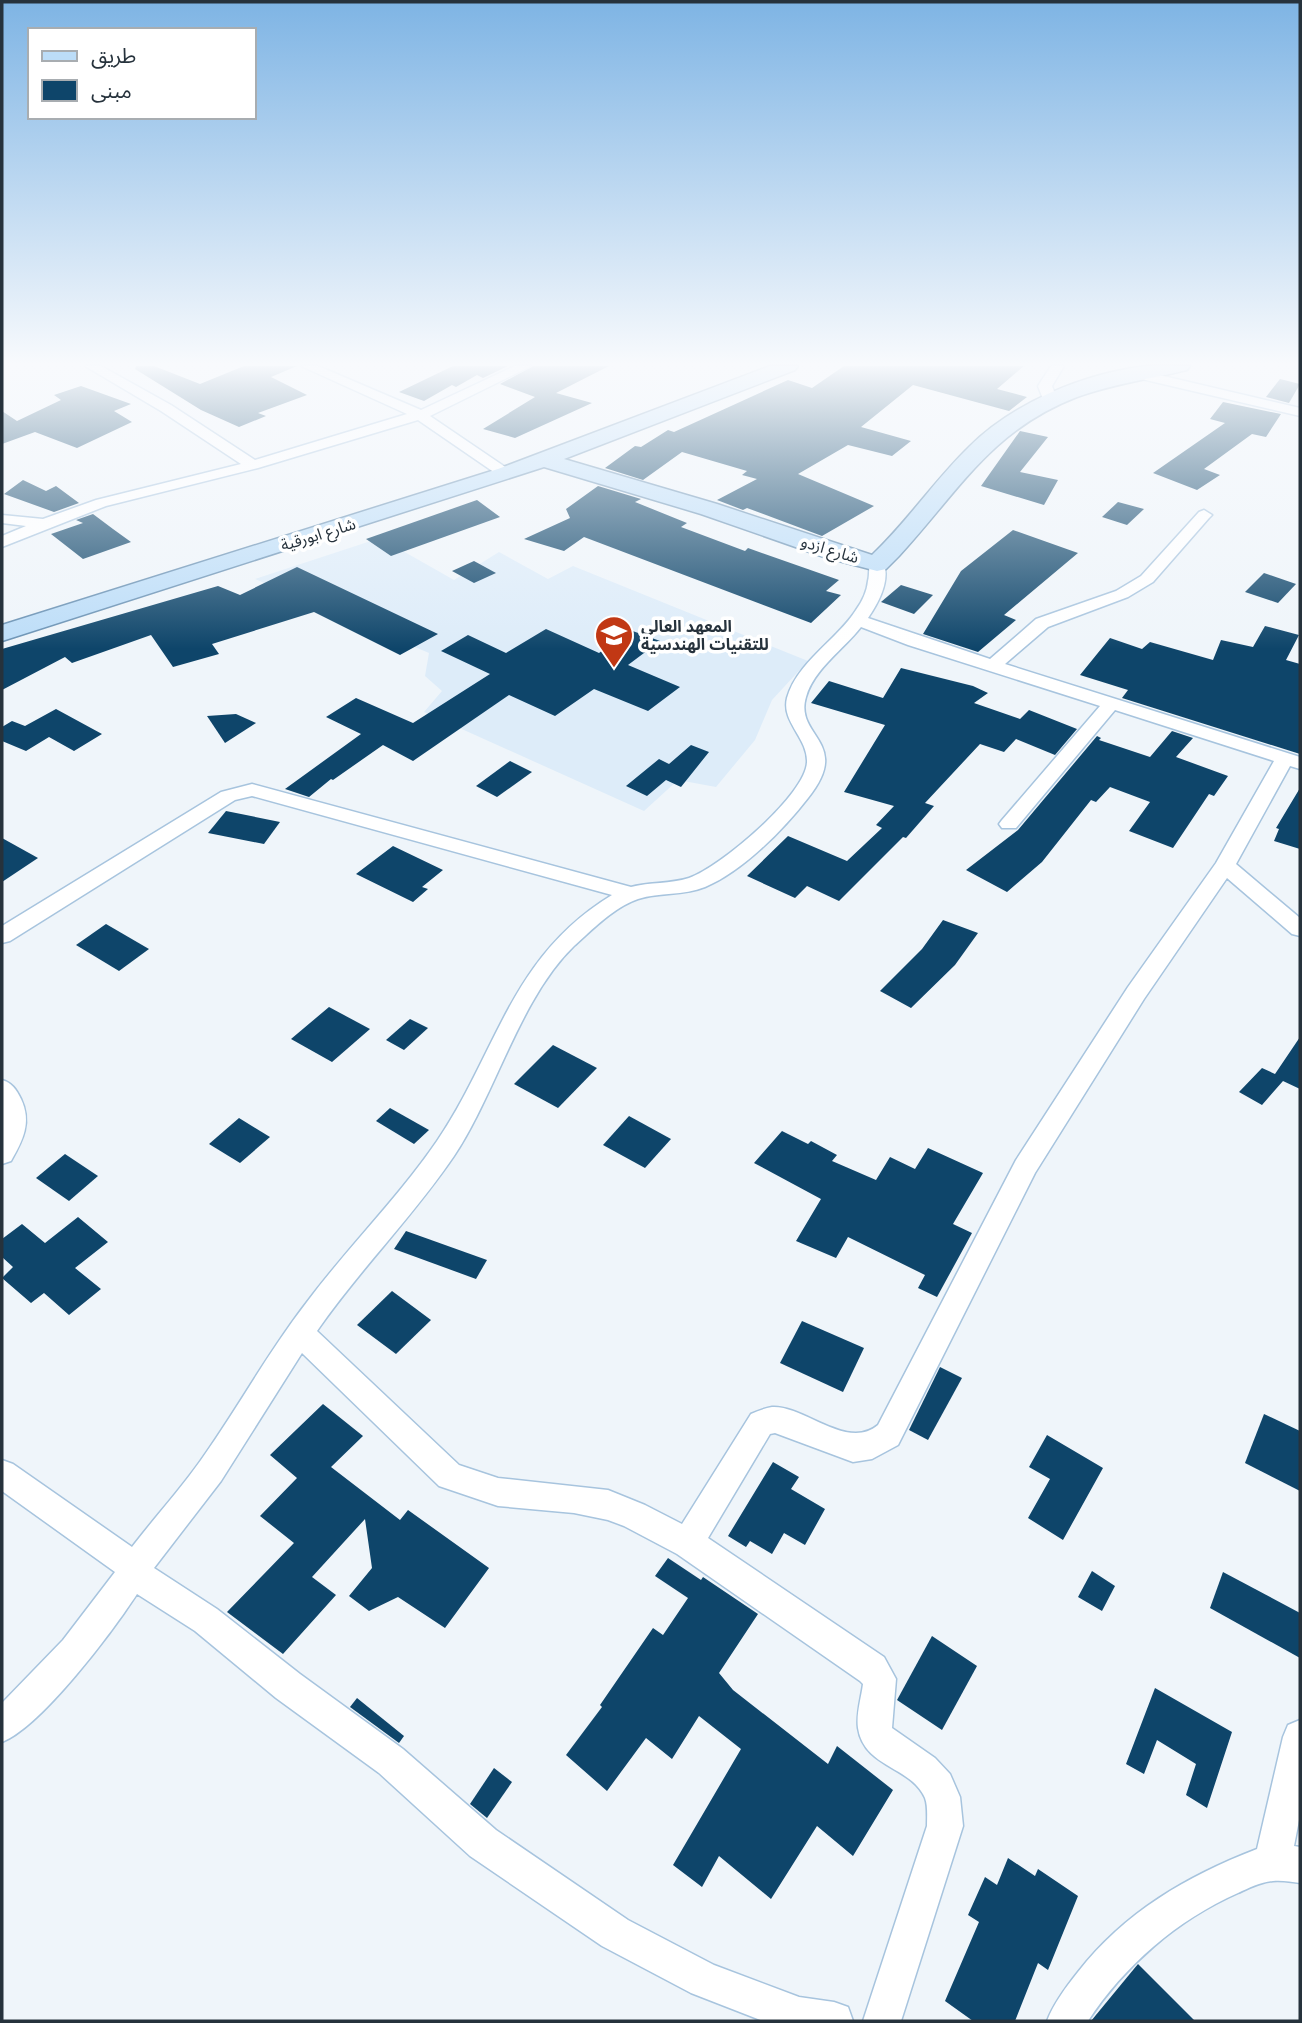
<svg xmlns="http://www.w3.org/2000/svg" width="1302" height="2023" viewBox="0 0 1302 2023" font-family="Georgia,'Noto Sans Arabic',serif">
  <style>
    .built { fill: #ddecf9 }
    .building { fill: #0e456a }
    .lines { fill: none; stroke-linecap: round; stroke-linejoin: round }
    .minor-casing { stroke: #a7c4de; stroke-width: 3 }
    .primary-casing { stroke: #6a92b4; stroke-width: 3 }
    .minor { fill: #fff; fill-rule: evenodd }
    .primary { fill: #bcddf8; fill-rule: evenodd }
    .labels { text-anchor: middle; stroke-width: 7; stroke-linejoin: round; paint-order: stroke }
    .far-street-label { font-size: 16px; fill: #26323c; stroke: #fff }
    .far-poi-label { font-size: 16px; font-weight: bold; fill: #26323c; stroke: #fff; text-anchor: start }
  </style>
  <rect width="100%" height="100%" fill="#eff5fa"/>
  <!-- built -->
  <path class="built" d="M380,538l74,42 45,-28 49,27 25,-13 235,95 -36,39 -17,40 -39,47 -38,-7 -34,31 -220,-99 18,-21 -17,-15 4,-23 -174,-74z"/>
  <!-- building -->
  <g class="building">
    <path d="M136,366h18l46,18 44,-18h53l-26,11 36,18 -49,18 8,3 -27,11 -38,-17 -66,-41z"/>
    <path d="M453,366h55l-25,12 -6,-3 -21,12 -4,-2 -28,16 -25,-9z"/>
    <path d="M533,366h76l-53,27 36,10 -77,35 -32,-9 52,-32 -35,-13z"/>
    <path d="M844,366h180l-27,23 30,8 -18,14 -96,-26 -52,42 50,14 -19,15 -44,-11 -50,29 76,32 -52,30 -75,-28 -4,2 -26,-10 40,-21 -15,-4 5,-4 -65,-19 -39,28 -38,-12 30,-22 6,1 27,-17 6,2 114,-52 24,8z"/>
    <path d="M1280,379l20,5 -11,19 -23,-6z"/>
    <path d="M81,386l50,18 -17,7 18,11 -55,26 -42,-16 -33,12v-33l15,10 44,-21 -7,-5z"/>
    <path d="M1223,402l58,12 -15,23 -14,-3 -48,35 16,6 -23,15 -44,-17 72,-50 -15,-4z"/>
    <path d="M1020,431l28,6 -28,35 38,8 -14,25 -63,-19z"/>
    <path d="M23,480l23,11 10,-5 23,17 -25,9 -50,-18z"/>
    <path d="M598,486l43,13 -6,3 52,21 -6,4 64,24 3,-3 91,32 -13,11 15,4 -30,28 -227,-86 -20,14 -40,-12 46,-21 -4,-9z"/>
    <path d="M477,500l23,17 -109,39 -25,-17z"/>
    <path d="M1118,502l26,7 -17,16 -25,-8z"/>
    <path d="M93,514l20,15 18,13 -48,17 -32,-25 32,-11 -7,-3z"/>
    <path d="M1013,530l65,23 -74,62 12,5 -38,32 -55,-18 38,-63z"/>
    <path d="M474,561l22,12 -22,10 -22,-12z"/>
    <path d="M297,567l141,67 -38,21 -86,-43 -102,32 7,10 -46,13 -22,-32 -79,28 -7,-6 -63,33v-41l216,-63 22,9z"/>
    <path d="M1264,573l32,11 -18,19 -33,-11z"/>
    <path d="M901,585l32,10 -19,19 -33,-12z"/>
    <path d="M1265,626l34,9 -13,25 14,4v90l-178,-56 6,-8 -48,-15 30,-37 32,11 8,-7 63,18 8,-20 32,7z"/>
    <path d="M546,629l53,24 31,-23 30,11 -32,24 52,22 -32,24 -54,-22 -39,27 -46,-21 -96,66 -30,-16 -50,35 -2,-1 -22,18 -24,-8 76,-55 -35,-17 30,-19 57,25 77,-49 -49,-23 27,-16 38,18z"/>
    <path d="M901,668l72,18 15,7 -14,10 46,16 9,-9 48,19 -22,26 -39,-16 -12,13 -24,-8 -55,59 9,3 -28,32 -3,-1 -64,64 -32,-15 -12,12 -48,-22 41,-40 59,25 35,-33 -6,-3 18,-19 -50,-14 41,-67 -74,-22 18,-22 54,17z"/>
    <path d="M56,709l46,25 -28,17 -25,-14 -23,14 -24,-10v-14l10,-6 13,5z"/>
    <path d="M236,714l20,9 -31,20 -18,-27z"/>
    <path d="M1172,731l21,7 -17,19 52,19 -14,20 -5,-2 -36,54 -44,-17 21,-29 -40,-15 -14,15 -5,-2 -49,62 -35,30 -41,-22 52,-40 79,-94 4,2 -2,2 51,17z"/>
    <path d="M691,745l18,7 -28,35 -15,-7 -19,16 -21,-10 33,-27 10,5z"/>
    <path d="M510,761l22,11 -35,25 -21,-11z"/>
    <path d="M1300,788v61l-26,-8 5,-12 -3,-1z"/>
    <path d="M226,811l54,11 -16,22 -56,-11z"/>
    <path d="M2,838l36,20 -36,24z"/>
    <path d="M393,846l50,24 -21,17 6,2 -15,13 -57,-28z"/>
    <path d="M943,920l35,13 -23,32 -44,43 -31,-17 42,-42z"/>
    <path d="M106,924l43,25 -30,22 -43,-26z"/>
    <path d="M329,1007l41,22 -38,33 -41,-23z"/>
    <path d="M410,1019l18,9 -24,22 -18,-10z"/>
    <path d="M1300,1037v52l-17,-8 -21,24 -23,-13 23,-24 13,6z"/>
    <path d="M553,1045l44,23 -39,40 -44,-24z"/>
    <path d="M390,1108l39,22 -15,14 -38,-23z"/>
    <path d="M629,1116l42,23 -26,29 -42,-23z"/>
    <path d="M239,1118l31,19 -30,26 -31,-19z"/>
    <path d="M782,1131l26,13 3,-3 26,14 -5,6 44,19 14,-23 25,12 13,-21 55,25 -30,51 19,9 -35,64 -19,-9 7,-13 -77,-38 -12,21 -40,-17 25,-42 -67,-36z"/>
    <path d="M65,1154l33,22 -29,25 -33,-23z"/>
    <path d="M78,1217l30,25 -33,26 26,21 -32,26 -25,-22 -13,10 -29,-25 11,-11 -11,-10v-18l20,-15 23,19z"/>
    <path d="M406,1231l81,29 -11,19 -82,-30z"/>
    <path d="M392,1291l39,29 -35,34 -39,-29z"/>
    <path d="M802,1321l62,27 -21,44 -63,-29z"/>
    <path d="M940,1367l22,11 -34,62 -19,-10z"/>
    <path d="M323,1404l40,32 -32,31 69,53 8,-10 81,58 -44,60 -47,-31 -29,14 -20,-15 23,-28 -7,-49 -53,58 24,18 -53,59 -56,-42 67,-69 -34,-27 37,-38 -27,-23z"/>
    <path d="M1264,1414l36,17v60l-55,-28z"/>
    <path d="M1047,1435l56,33 -40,72 -35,-22 22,-39 -21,-12z"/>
    <path d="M773,1462l26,15 -8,12 34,20 -20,36 -21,-12 -12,21 -22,-13 -4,6 -18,-11z"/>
    <path d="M668,1558l33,22 2,-3 55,37 -39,59 14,17 95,74 9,-18 56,44 -40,66 -36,-30 -46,73 -52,-43 -17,31 -29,-22 68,-116 -42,-33 -27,43 -26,-21 -39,53 -41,-36 36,-48 -2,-2 53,-77 10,7 25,-37 -33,-22z"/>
    <path d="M1092,1571l23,15 -13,25 -24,-14z"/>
    <path d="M1223,1572l77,41v45l-90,-50z"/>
    <path d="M932,1636l45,30 -35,64 -45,-30z"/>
    <path d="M1155,1688l77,44 -25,76 -21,-13 10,-31 -39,-24 -13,34 -18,-10z"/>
    <path d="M357,1698l47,38 -5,7 -49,-36z"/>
    <path d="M494,1768l18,14 -25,36 -17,-14z"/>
    <path d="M1008,1858l27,18 3,-7 40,27 -30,74 -10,-7 -23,58h-42l-28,-20 34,-79 -11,-7 17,-38 12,8z"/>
    <path d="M1138,1964l57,57h-104z"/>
  </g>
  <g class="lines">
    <defs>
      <g id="minor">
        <path d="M85,366h16l70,39 84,55 152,-46 -106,-48h17l103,44 94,-44h16l-101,50 81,55 2,3 -2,3h-10l-83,-57 -160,48 -152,38 -104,41v-11l24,-10 -24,-3v-8l41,4 53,-19 145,-36 -80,-53z"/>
        <path d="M1051,366h13l-12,20 5,13 -7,4 -7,-4 -5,-13z"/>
        <path d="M1138,370l162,38v8l-167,-39 -1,-3z"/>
        <path d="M1204,510l8,5 -3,3 -56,64 -25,15 -80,30 -43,37 295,93v12l-10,-3 -54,98 64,54v18l-8,-2 -65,-56 -83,121 -109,174 -137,272 -26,14 -19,3 -78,-29 -5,1 -62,104 176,119 12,22 -4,49 43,30 15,16 10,23 3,29 -62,195h-38l64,-195c0,-9 1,-20 -2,-28 -14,-32 -61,-30 -67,-70 -2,-14 3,-29 5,-44l-3,-3 -183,-127 -53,-28 -16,-6 -34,-7 -76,-7 -59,-20 -137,-133 -81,128 -67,87 63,41 83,65 103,75 93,81 132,90 86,45 85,32 35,5 14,5 5,14h-90l-72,-28 -89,-47 -132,-90 -91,-83 -103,-75 -81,-67 -58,-37c-24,37 -96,133 -135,148v-39l61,-63 52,-68 -113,-81v-31l11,4 119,83c23,-30 48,-57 69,-87 37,-52 67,-108 106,-158 41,-55 91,-104 130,-161 61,-90 73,-184 175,-246l-360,-99 -17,4 -225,141 -8,2v-17l219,-134 31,-8 379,103c19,-5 39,-3 58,-9 30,-10 117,-83 118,-116 1,-24 -26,-40 -20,-64 10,-36 50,-58 69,-88 6,-8 11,-19 12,-29 2,-7 0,-14 3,-20h12c8,19 -4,41 -15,57l122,41 46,-40 80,-28 25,-15 58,-64zM861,627l47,18 192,61 -98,114 -3,4 3,4h14l99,-118 159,51 -58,102 -88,124 -112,173 -138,265c-31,26 -74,-20 -106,-18 -7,1 -14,4 -21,7l-69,110 -37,-19 -37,-15 -110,-12 -39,-13 -142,-134c42,-61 95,-113 137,-175 42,-63 66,-158 120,-210 18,-16 40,-39 64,-47 22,-7 45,-3 67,-12 37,-15 79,-58 103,-89 45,-56 -14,-61 -2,-101 8,-28 38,-48 55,-70z"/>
        <path d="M2,1080c10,3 14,9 19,19 11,23 2,41 -10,62l-9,3z"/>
        <path d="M1300,1720v95l-6,31 6,1v36c-9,-1 -18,-3 -27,-2 -12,1 -24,7 -35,12 -61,27 -114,73 -150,128h-41c7,-18 19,-34 31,-49 47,-60 109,-96 179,-123l26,-112 5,-12z"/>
      </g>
      <path id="primary" d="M770,366h28l-3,4 -231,89 153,45 155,51c35,-33 62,-74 97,-108 44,-44 115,-74 178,-81 14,-1 29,0 43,0l-3,4c-37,9 -74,14 -110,27 -86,33 -119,95 -178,159l-13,13 -9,2 -53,-14 -123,-43 -157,-47 -542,174v-16l496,-156z"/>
    </defs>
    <!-- minor casing -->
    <use href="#minor" class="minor-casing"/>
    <!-- primary casing -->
    <use href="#primary" class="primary-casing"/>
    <!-- minor -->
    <use href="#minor" class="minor"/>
    <!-- primary -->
    <use href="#primary" class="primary"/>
  </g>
  <!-- sky -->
  <linearGradient id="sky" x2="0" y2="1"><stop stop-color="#7eb4e4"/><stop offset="0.56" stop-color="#f8fafd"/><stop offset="1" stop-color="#f8fafd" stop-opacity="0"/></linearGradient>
  <rect width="1302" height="649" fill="url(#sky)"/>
  <!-- icons -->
  <defs>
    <symbol id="university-pin" viewBox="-11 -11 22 30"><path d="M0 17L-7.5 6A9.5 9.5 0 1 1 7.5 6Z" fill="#c13814" stroke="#fff"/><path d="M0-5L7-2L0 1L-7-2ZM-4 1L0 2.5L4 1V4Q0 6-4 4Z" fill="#fff"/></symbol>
  </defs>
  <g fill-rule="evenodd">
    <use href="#university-pin" x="592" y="613" width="44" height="60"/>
  </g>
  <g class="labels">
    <!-- far-street labels -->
    <g class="far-street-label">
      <text transform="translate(318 534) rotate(-17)" y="6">شارع ابورقية</text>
      <text transform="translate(830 549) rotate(17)" y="6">شارع ازدو</text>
    </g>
    <!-- far-poi labels -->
    <g class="far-poi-label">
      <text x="641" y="632">المعهد العالي<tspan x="641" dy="18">للتقنيات الهندسية</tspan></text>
    </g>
  </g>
  <!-- border -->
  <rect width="1302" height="2023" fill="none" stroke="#26323c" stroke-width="7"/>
  <!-- legend -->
  <rect x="28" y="28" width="228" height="91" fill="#ffffff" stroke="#a8adb1" stroke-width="2"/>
  <rect x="42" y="51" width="35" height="10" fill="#bcddf8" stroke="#a8adb1" stroke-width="2"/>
  <text x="91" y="63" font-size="21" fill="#26323c">طريق</text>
  <rect x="42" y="80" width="35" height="21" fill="#0e456a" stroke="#a8adb1" stroke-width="2"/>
  <text x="91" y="98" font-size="21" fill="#26323c">مبنى</text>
</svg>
